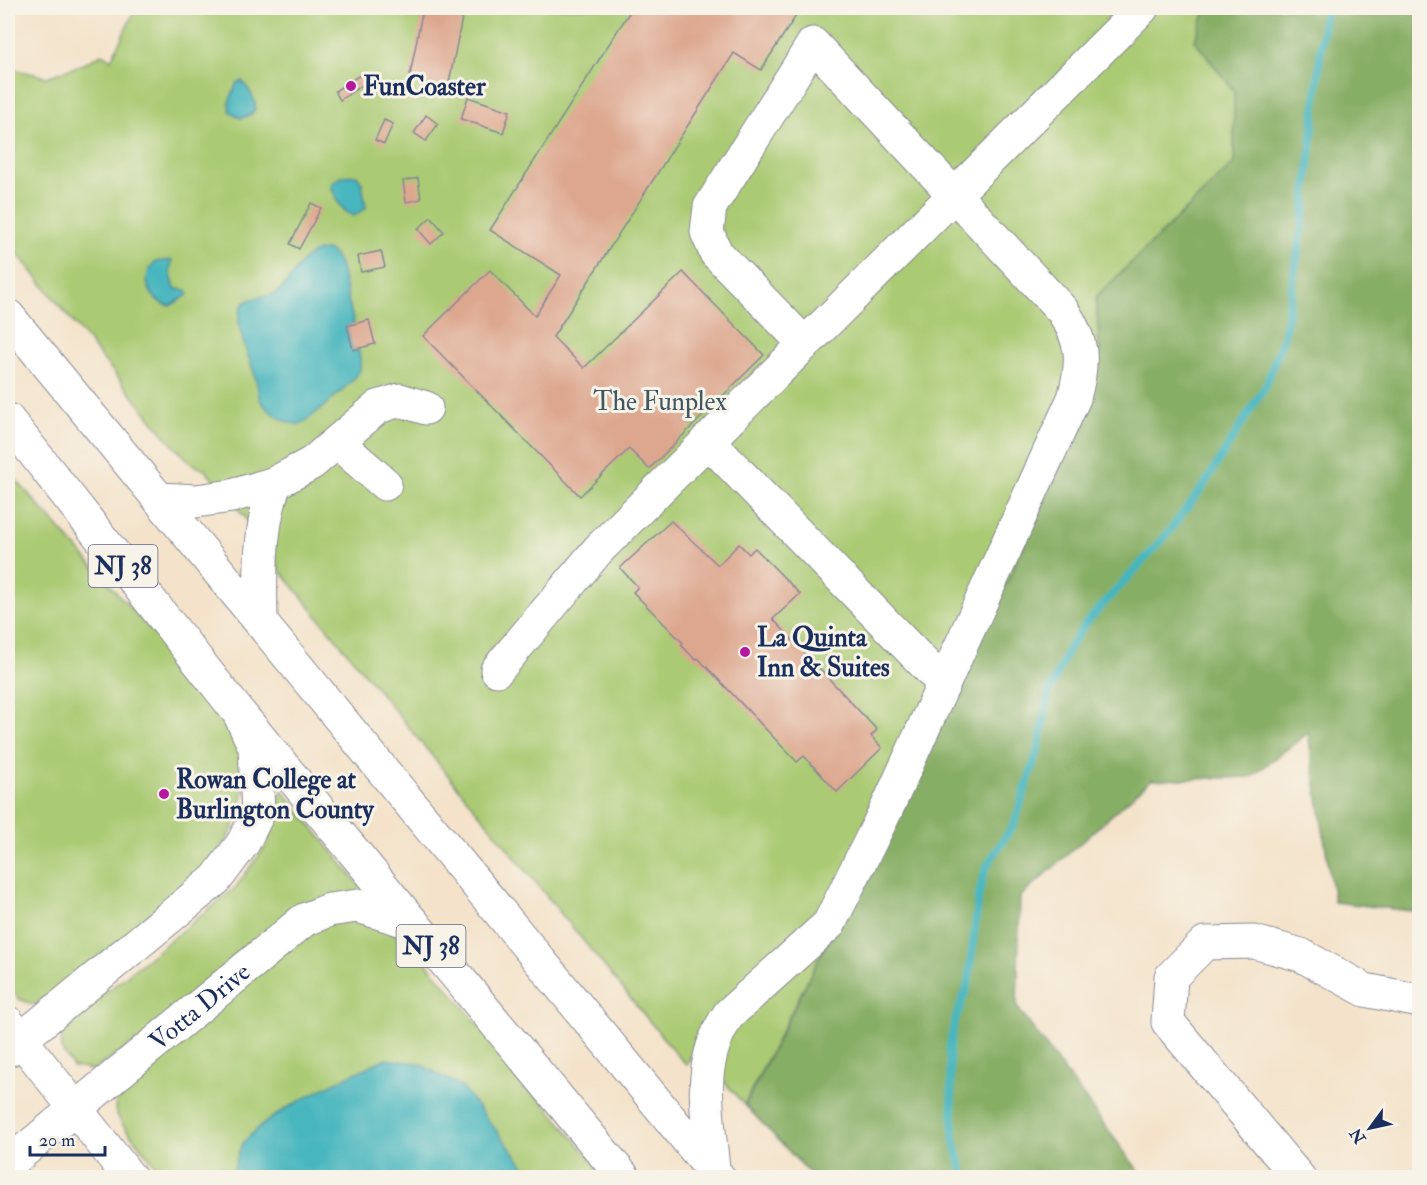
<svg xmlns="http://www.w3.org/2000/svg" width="1427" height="1185" viewBox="0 0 1427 1185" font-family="'IM FELL Double Pica',serif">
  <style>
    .green { fill: #aaca73; stroke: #627c68; stroke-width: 1.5 }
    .forest { fill: #87ae65; stroke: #516e62; stroke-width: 1.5 }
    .water { fill: #46b6be; stroke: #30728e; stroke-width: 1.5 }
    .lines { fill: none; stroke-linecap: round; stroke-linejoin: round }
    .stream { stroke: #46b6be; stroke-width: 8 }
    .building { fill: #dda78f }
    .minor-casing { stroke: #888994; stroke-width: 35 }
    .highway-casing { stroke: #888994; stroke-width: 35 }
    .minor { stroke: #fff; stroke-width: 33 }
    .highway { stroke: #fff; stroke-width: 33 }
    .poi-dot { fill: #b5179e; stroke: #f7f3e8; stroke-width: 2 }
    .labels { text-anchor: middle; stroke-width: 6; stroke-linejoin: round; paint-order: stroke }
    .shield { fill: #f7f3e8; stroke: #5d6a87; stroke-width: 1.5 }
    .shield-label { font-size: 24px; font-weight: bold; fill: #1b2f5e }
    .poi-label { font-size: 26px; font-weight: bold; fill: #1b2f5e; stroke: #f7f3e8; text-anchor: start }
    .park-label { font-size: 26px; fill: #3f5663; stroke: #f7f3e8 }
    .street-label { font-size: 26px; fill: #1b2f5e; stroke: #f7f3e8 }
  </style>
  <rect width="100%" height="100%" fill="#f7f3e8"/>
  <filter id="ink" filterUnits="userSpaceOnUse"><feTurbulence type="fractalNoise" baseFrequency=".0167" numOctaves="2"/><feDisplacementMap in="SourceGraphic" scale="12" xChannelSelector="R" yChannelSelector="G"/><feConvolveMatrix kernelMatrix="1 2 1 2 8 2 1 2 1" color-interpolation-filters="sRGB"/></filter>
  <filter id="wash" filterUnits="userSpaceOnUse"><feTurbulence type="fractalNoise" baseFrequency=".008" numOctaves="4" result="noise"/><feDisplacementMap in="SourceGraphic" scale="24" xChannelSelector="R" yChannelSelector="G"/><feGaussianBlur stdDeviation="1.35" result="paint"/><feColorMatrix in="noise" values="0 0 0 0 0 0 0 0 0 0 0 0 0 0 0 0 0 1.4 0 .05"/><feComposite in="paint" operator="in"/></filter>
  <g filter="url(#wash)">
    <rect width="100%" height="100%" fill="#f4e3ca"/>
    <!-- green -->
    <g class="green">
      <path d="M136,8h1070l-11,33 40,50 -1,72 -138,134 4,54 -29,93 -203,437 -46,71 -78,153 -50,-59 -7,19 -10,-10 -399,-487 -5,-17 -68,-81 -13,-6 -21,-21 -163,-201v-174l39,9 37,-13 18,-10 9,6z"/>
      <path d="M8,471l220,246c5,14 16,32 16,47 5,79 -48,113 -102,157 -35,29 -70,58 -108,84l-15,-6 -11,-13z"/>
      <path d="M282,790l84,103 -273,177 -20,-3 -12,-18 1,-21 173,-140 33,-45z"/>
      <path d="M345,918l43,11 26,19 192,229h-441l-43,-53 -7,-14 2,-19 196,-165z"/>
    </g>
    <!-- forest -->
    <path class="forest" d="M1206,8h213v904l-85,-10 -26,-169 -57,44 -100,3 -131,117 -3,110 126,170h-330l-68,-72 77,-153 46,-71 203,-437 29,-93 -4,-54 138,-134v-72l-39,-50z"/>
    <!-- water -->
    <g class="water">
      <path d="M242,81c10,12 25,33 -2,37l-10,-7 -1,-9 8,-19z"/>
      <path d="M357,175l5,8 4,25 -12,8c-13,-4 -20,-20 -23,-32l12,-8z"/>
      <path d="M324,250l7,1 9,13 14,60 -7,2 6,23h5c2,8 4,15 1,23 -4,8 -53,52 -60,52 -12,2 -32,-14 -39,-24 -2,-9 -3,-18 -6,-27 -4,-15 -28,-62 -5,-73 12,-6 24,0 36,-15 14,-16 16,-32 39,-35z"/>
      <path d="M172,260l-2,11 5,18 12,1 1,5 -18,11c-20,-4 -31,-28 -15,-44z"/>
      <path d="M384,1059l34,4 44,24 71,90h-301c3,-9 5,-27 12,-35 31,-35 98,-62 140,-83z"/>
    </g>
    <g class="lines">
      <!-- stream -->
      <path class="stream" d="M964,1178l-10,-39 -5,-88 5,-28 14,-38 11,-92 7,-26 28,-43 25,-77 10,-55 20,-44 16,-24 80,-87 39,-52 62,-100 18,-49 20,-121 21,-207"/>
    </g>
    <g id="blocks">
      <!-- building -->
      <g class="building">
        <path d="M423,8h41l-16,80 -39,-8z"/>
        <path d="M632,8h169l-40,62 -27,-17 -181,284 31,31 99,-96 81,83 -115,114 -20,-20 -49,47 -157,-160 67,-66 45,46 26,-41 -71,-45z"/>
        <path d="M363,73l5,8 -28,19 -5,-9z"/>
        <path d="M468,97l42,14 -7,22 -42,-14z"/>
        <path d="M426,115l12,9 -12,17 -12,-8z"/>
        <path d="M384,120l9,4 -9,20 -9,-4z"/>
        <path d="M418,178l3,21 -15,3 -3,-21z"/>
        <path d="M311,203l10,5 -22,41 -9,-5z"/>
        <path d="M431,217l13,15 -13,12 -13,-15z"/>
        <path d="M381,251l4,16 -24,5 -3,-16z"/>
        <path d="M369,320l6,24 -22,6 -6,-24z"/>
        <path d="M671,521l47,44 21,-21 10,10 6,-6 45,46 -27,25 104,111 -6,6 11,12 -45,44 -33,-36 -7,6 -99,-104 -2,2 -15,-15 2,-2 -50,-51 5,-5 -18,-19z"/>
      </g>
    </g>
  </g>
  <g filter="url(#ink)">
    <use href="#blocks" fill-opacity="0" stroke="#888994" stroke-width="1.5"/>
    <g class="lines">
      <defs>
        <g id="minor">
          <path d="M707,440l237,244"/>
          <path d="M338,443l47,41"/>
          <path d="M160,499l36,2 36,-5 43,-13 37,-20 66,-56 22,-7 26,8"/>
          <path d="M261,620c-1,-47 -2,-92 14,-137"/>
          <path d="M497,670l101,-120 544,-542"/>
          <path d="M8,1023l122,155"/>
          <path d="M8,1050l208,-171 27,-36 15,-30 -3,-66 -14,-30"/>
          <path id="s1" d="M8,1164l296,-244 25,-10 29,-4 55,17"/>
          <path d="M713,1169c-5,-57 -18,-105 16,-155l100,-90 58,-116 187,-410c10,-37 10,-56 -12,-88l-249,-266 -103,163 -3,25 9,21 88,90"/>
          <path d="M1299,1178l-131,-156 3,-45 34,-34 49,-1 47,13 64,35 55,11"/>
        </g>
        <g id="highway">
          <path d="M8,316l711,862"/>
          <path d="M8,420l231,293 385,465"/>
        </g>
      </defs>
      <!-- minor casing -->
      <use href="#minor" class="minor-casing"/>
      <!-- highway casing -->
      <use href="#highway" class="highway-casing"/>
      <!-- minor -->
      <use href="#minor" class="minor"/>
      <!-- highway -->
      <use href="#highway" class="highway"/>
    </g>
  </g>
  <!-- markers -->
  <g class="poi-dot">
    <circle cx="351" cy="86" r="6"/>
    <circle cx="745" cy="652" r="6"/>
    <circle cx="164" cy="794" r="6"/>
  </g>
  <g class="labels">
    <!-- shield labels -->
    <g class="shield">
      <rect x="88.5" y="545" width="69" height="42" rx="4.5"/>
      <rect x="396.5" y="925" width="69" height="42" rx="4.5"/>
    </g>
    <g class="shield-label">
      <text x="123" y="574">NJ 38</text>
      <text x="431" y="954">NJ 38</text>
    </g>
    <!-- poi labels -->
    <g class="poi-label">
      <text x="363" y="95">FunCoaster</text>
      <text x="757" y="646">La Quinta<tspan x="757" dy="30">Inn &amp; Suites</tspan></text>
      <text x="176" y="788">Rowan College at<tspan x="176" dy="30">Burlington County</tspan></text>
    </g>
    <!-- park labels -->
    <g class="park-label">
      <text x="660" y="410">The Funplex</text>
    </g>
    <!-- street labels -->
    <g class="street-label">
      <text dy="9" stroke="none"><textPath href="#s1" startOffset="248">Votta Drive</textPath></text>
    </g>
  </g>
  <!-- margin -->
  <rect width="1427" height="1185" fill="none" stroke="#f7f3e8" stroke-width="30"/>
  <!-- north arrow -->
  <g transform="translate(1370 1128) rotate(237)" stroke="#f7f3e8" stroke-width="4.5" paint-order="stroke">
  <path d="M0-4.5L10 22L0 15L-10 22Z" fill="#1b2f5e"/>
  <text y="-9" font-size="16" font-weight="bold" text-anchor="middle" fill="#1b2f5e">N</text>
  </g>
  <!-- scale -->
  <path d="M30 1146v9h75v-9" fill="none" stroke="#1b2f5e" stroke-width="3"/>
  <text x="39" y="1146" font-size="18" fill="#1b2f5e" stroke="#f7f3e8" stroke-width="4.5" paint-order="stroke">20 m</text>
</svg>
